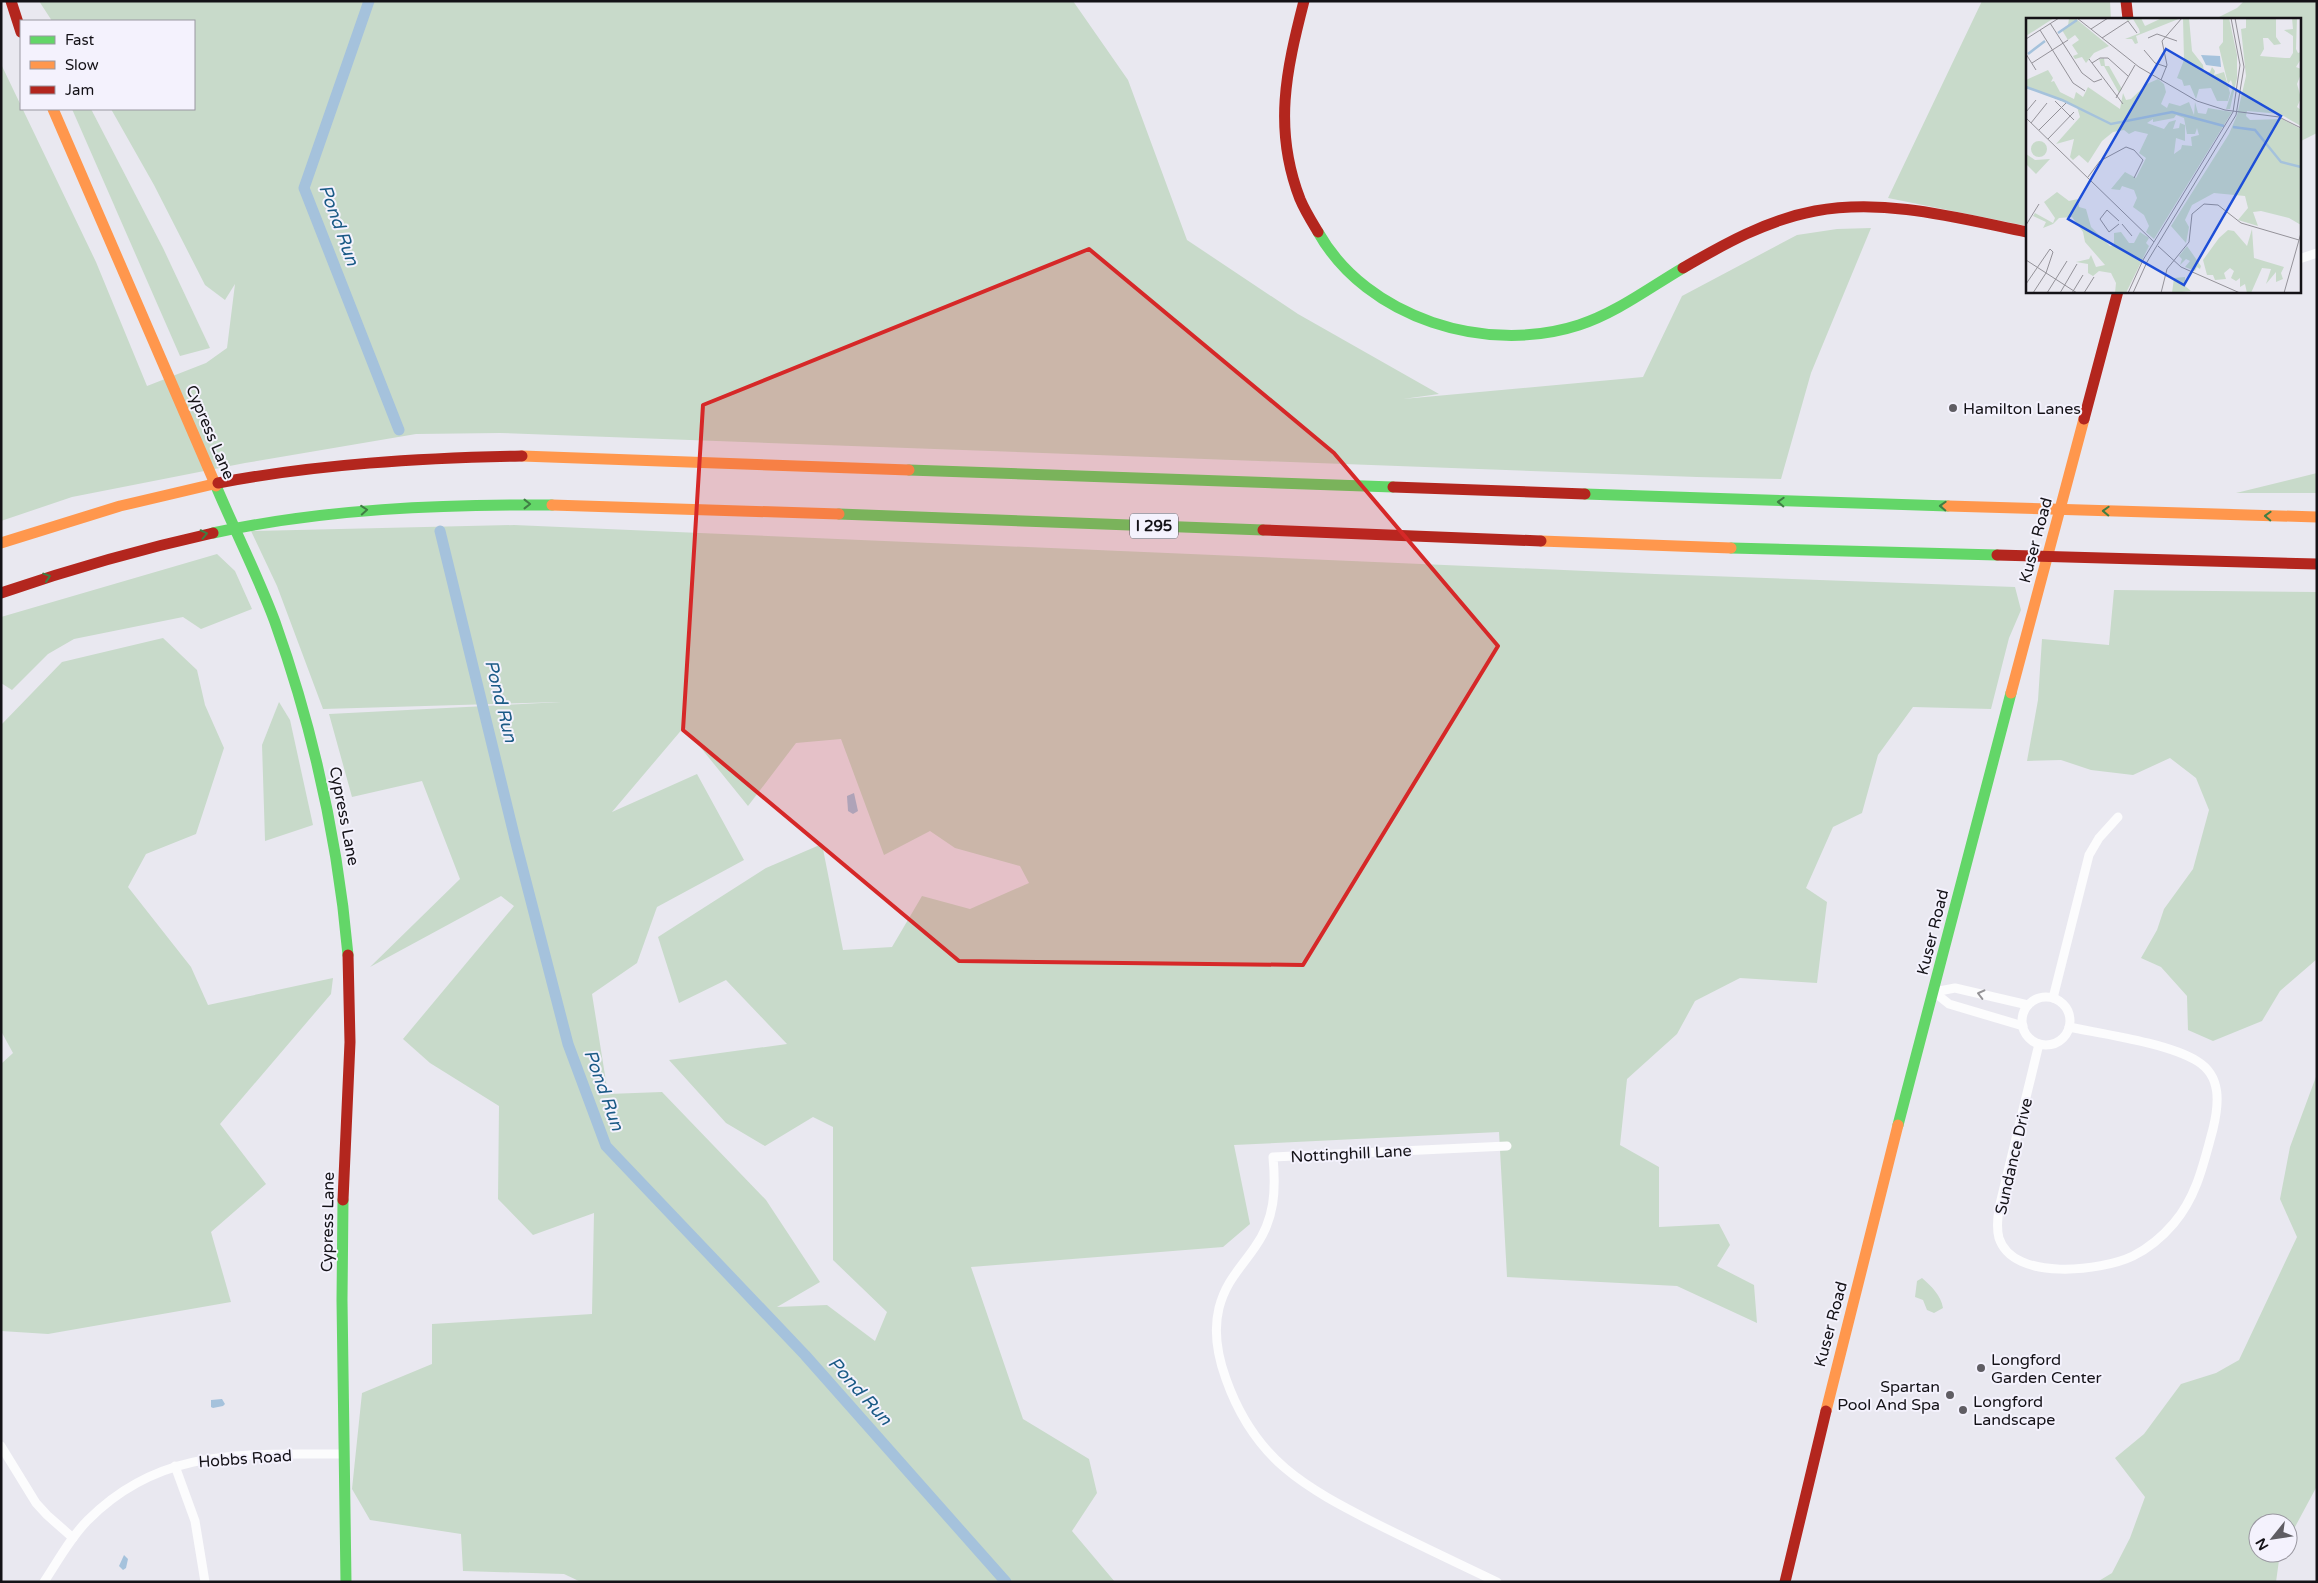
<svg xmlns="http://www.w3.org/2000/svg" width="2318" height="1583" viewBox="0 0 2318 1583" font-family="'Varela Round',sans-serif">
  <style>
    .green { fill: #c8daca; fill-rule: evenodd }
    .water { fill: #a5c2dc }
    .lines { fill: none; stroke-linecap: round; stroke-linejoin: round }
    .canal { stroke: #a5c2dc; stroke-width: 11 }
    .street { stroke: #fcfcfd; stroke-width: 9 }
    .fast { stroke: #63d668; stroke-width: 11 }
    .slow { stroke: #ff974d; stroke-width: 11 }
    .jam { stroke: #b3261e; stroke-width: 11 }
    .oneway { stroke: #3f7e44 }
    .oneway2 { stroke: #949396 }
    .marked { fill: #d62828; fill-opacity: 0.2; stroke: #d62828; stroke-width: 4; stroke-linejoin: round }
    .poi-dot { fill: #5f5d63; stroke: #f4f2fd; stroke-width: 2 }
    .labels { text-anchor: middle; stroke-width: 4; stroke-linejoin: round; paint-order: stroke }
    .shield { fill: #f4f2fd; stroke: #57555c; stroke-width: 1 }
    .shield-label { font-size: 15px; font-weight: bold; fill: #141217 }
    .poi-label { font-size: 16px; fill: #141217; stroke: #f4f2fd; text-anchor: start }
    .street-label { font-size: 16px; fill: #141217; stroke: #f4f2fd }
    .water-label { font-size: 18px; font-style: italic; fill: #1a5a86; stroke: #f4f2fd }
    .inset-river { fill: none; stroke: #a5c2dc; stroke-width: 2.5 }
    .inset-road { fill: none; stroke: #949299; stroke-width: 1 }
    .view { fill: #1d4ed8; fill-opacity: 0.15; stroke: #1d4ed8; stroke-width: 2.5 }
    .inset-edge { fill: none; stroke: #141217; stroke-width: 2.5 }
  </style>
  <rect width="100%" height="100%" fill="#e9e8f0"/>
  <!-- green -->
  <g class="green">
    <path d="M39,1h1034l55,79 59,160 111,74 141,80 -36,5 240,-22 39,-81 115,-61 40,-6 34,-1 -60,145 -30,106 -84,-2 -1197,-44 -84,1 -171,29 -173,34 -71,24v-457l95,198 51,124 59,-23 21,-15 8,-64 -10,16 -20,-15 -51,-100 -43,-76h83v-88h-142z"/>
    <path d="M1982,1h128l1,18h-84v65l-2,1 2,12v129l-139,-28z"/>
    <path d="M2244,1h73v132l-18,9v-123h-84l22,-11z"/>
    <path d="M72,109h19l72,139 47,100 -30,8z"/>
    <path d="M2317,473v20h-81z"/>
    <path d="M514,525l1141,49 360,13 6,23 -12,28 -18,71 -78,-2 -35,48 -16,58 -29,14 -27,61 21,14 -10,81 -77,-5 -45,23 -18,33 -50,45 -7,66 39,22v60l60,-3 11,21 -13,21 37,19 3,38 -80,-37 -170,-9 -8,-145 -265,13 16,79 -27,23 -252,20 52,152 66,40 8,34 -25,38 43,51h-534l-17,-8 -101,-3 -2,-37 -91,-14 -18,-31 10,-96 70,-29v-40l160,-10 2,-101 -61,22 -35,-36 1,-93 -69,-43 -27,-24 111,-133 -13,-10 -131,71 90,-88 -38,-98 -70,16 -23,-83 232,-12 -238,7 -46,-123 -26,-55zM684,727l64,79 48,-63 45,-4 43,116 46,-24 25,17 65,18 9,17 -59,26 -48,-13 -30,51 -49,3 -21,-106 -56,24 -108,69 21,66 47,-23 61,64 -118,16 57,63 39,23 48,-29 20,10v133l54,52 -12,29 -48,-36 -50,2 43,-25 -54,-82 -104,-108 -54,2 -16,-100 45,-31 20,-56 87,-47 -47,-86 -85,38z"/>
    <path d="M217,554l18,17 17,38 -51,20 -18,-12 -109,22 -26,15 -36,36 -11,-7v-66z"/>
    <path d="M2114,590l203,2v367l-37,32 -18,30 -49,20 -25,-11 -1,-34 -26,-29 -20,-9 16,-28 7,-21 29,-40 16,-59 -13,-32 -26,-20 -37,17 -42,-5 -30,-10 -34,1 11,-61 4,-61 67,6z"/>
    <path d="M163,638l34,32 8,35 19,43 -28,86 -50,20 -18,33 63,80 17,38 125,-27 -2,16 -111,130 46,60 -55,48 20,70 -183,32 -47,-3v-267l12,-11 -12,-22v-306l61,-63z"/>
    <path d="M279,702l11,18 23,105 -48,16 -3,-96z"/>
    <path d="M2317,1074v412l-29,54v-17h-30v30h22l-4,29h-179l15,-9 18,-35 15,-41 -30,-39 29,-24 37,-50 35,-11 23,-13 58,-123 -17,-38 10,-52z"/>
    <path d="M1922,1278c9,8 19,17 21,30l-9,5 -7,-3 -4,-10 -8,-3 2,-16z"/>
  </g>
  <!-- water -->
  <g class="water">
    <path d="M854,793l4,18 -5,3 -5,-3 -1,-15z"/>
    <path d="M222,1399l3,5 -2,2 -10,2 -2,-1v-7z"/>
    <path d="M124,1555l4,4 -2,9 -3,2 -4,-4z"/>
  </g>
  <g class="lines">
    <!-- canal -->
    <g class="canal">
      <path d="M369,1l-65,187 95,242"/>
      <path d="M440,531l76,312 52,201 38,102 199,209 201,227"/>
    </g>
    <!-- street -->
    <g class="street">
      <path d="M2299,259l18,-6"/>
      <path d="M1934,992l21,-4 73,17"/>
      <path d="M1934,992l15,12 74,22"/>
      <circle cx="2046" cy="1021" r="24"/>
      <path d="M2053,998l36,-143 10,-17 19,-21"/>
      <path d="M2039,1044l-39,160c-2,10 -4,23 -1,34 14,44 103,33 134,18 16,-8 30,-20 41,-33 23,-27 30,-61 39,-94 6,-25 9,-53 -16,-68 -29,-18 -94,-27 -128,-34"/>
      <path d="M1,1446l35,57 11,12 26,23"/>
      <path d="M175,1466l20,55 10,61"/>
      <path d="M44,1582c14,-21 26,-44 44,-62 74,-75 160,-65 256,-66"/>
      <path d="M1497,1582c-40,-19 -80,-38 -120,-58 -72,-37 -122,-63 -151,-145 -8,-22 -13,-47 -7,-71 7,-27 21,-39 36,-61 20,-28 21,-57 18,-90l234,-11"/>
    </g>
    <!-- fast -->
    <g class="fast">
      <path d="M1318,232c49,87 169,123 261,93 37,-12 70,-37 104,-57"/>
      <path d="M909,470l484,17"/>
      <path d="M216,486c19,45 42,90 59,136 38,107 63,219 73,333"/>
      <path d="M1585,494l363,12"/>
      <path d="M839,514l424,16"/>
      <path d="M213,533c111,-24 227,-29 339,-28"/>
      <path d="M1731,548l266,7"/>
      <path d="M1898,1125l113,-432"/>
      <path d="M343,1200l-1,100 4,282"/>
    </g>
    <!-- slow -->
    <g class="slow">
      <path d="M53,109l163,377"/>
      <path d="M522,456l387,14"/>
      <path d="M552,505l287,9"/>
      <path d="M1948,506l369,11"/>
      <path d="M1541,541l190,7"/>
      <path d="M1,543l119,-37 98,-23"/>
      <path d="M2011,693l73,-274"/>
      <path d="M1826,1411l72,-286"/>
    </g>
    <!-- jam -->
    <g class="jam">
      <path d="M11,1l10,31"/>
      <path d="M1304,1c-18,70 -31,128 -4,198 5,12 12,23 18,33"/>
      <path d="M2126,1l2,18"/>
      <path d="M1683,268c41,-24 84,-48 132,-57 71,-13 143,7 212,21"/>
      <path d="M2084,419l34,-128"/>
      <path d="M218,483c100,-19 202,-25 304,-27"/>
      <path d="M1393,487l192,7"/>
      <path d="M1263,530l278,11"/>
      <path d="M1997,555l320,9"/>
      <path d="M1,593c70,-24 140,-44 212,-60"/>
      <path d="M343,1200l7,-158 -2,-87"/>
      <path d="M1785,1582l41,-171"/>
    </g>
  </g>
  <!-- one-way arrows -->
  <defs><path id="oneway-chevron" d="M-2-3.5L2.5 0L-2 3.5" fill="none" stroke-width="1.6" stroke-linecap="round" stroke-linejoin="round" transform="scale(1.25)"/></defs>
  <g class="oneway">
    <use href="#oneway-chevron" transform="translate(1781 502) rotate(-178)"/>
    <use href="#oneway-chevron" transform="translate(527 504)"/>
    <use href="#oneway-chevron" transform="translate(1943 506) rotate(-178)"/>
    <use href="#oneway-chevron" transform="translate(364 510) rotate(-4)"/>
    <use href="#oneway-chevron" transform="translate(2106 511) rotate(-178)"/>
    <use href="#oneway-chevron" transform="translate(2268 516) rotate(-178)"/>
    <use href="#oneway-chevron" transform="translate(204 534) rotate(-12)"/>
    <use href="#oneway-chevron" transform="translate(47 577) rotate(-18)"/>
  </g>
  <use class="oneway2" href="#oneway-chevron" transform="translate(1981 994) rotate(-166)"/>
  <!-- marked area -->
  <path class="marked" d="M1089,249l245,204 164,193 -195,319 -344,-4 -276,-231 20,-325z"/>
  <!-- markers -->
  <g class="poi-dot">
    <circle cx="1953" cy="408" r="5"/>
    <circle cx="1981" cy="1368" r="5"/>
    <circle cx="1950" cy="1395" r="5"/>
    <circle cx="1963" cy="1410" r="5"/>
  </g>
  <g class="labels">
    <!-- shield labels -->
    <rect class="shield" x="1130" y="513.5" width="48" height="25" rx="4"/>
    <g class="shield-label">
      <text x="1154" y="531">I 295</text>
    </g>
    <!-- poi labels -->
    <g class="poi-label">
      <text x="1963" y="414">Hamilton Lanes</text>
      <text x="1991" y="1365">Longford<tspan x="1991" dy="18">Garden Center</tspan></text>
      <text x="1940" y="1392" text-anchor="end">Spartan<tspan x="1940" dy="18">Pool And Spa</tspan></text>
      <text x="1973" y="1407">Longford<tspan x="1973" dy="18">Landscape</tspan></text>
    </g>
    <!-- street labels -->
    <g class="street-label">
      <text transform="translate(211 432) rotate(67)" y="6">Cypress Lane</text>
      <text transform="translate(2035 540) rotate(-75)" y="6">Kuser Road</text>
      <text transform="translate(345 816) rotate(79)" y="6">Cypress Lane</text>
      <text transform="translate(1932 932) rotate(-76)" y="6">Kuser Road</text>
      <text transform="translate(1351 1153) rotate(-3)" y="6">Nottinghill Lane</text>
      <text transform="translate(2013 1156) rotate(-77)" y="6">Sundance Drive</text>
      <text transform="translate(327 1222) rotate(-89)" y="6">Cypress Lane</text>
      <text transform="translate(1830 1324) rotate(-75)" y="6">Kuser Road</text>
      <text transform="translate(245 1458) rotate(-4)" y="6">Hobbs Road</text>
    </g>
    <!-- water labels -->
    <g class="water-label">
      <text transform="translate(339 225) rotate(70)" y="6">Pond Run</text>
      <text transform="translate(501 701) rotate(76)" y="6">Pond Run</text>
      <text transform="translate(604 1090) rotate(70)" y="6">Pond Run</text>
      <text transform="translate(860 1391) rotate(48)" y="6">Pond Run</text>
    </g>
  </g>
  <!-- overview -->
  <g transform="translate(2026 18)">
    <rect width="275" height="275" fill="#e9e8f0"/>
    <path d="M0,0h28l-28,18zM43,0h6l34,28 -15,7 -8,10 -4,-6 -7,2 -2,-3 5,-2 -6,-9 7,-5 -4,-5 -7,5 -6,-10 6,-4zM99,0h16l4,8 17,-8h19l-45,18 2,7 -3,1 -3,-5h-7l15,-6 -1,-4 -6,-10 -5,2zM157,0h6l3,33 11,14 1,8 6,-1 2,-5 3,4 -1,4 10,-3 6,21 -2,8h-11l-6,-13 -12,1 -3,10 -6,-14 -6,1 -2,-6 -5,-2 7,-18zM197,0h6l8,37v23l-7,31h-4l7,-22 -2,-7 -3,4 -9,-37 4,-5zM220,0h30v19l5,7 -7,1 -6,-7h-5l1,11 -4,7 25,2h5l3,-5v-17l-9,-6 9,-1 -1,-11h5l-1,31 2,4 3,-1v7l-5,8 5,2v5l-4,10 4,14 -4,9 4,3v16l-21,-12 -33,-3 -1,5 4,4 32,-1 19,10v96l-12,-7 -28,-7 -8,1 5,14 -20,-6 10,-12 -3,-12 -31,-3 -22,12 -7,15 4,7 -3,16 -15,-17 58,-92 8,-19 9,-39 -5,-47 5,-1zM78,40l1,8h4l13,23 -3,4 -15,-27h-3l-2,-7zM22,52l5,8 -2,4 3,-1 6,11 14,7 2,-7 7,5 5,-10 32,22 3,-16 3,7 5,-1 16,-15 11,-5 6,5 2,8 -5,12 6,4 2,-5 11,3 9,-4 5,13 1,-13 3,11 8,1 2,-6 24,4 -78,127 -8,-7 3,-6 -5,-11 -11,-8 4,-9 -3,-8 -12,-4 -2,4 -9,-1 14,-17 11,6 10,-20 -7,-5 9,-19 -13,-3 -6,3 -5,-4 -11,2 -11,9 -14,22 -9,-8 -6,5 -3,-3 4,-18 -18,5 24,-27 -3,-10 -51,-20v-7zM150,97l8,3 3,16h8l2,-6 2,7 -8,2 1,9 -10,-1 -1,4 -7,5 2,-16 9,3v-16l-5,-2 -1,5 -6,1 3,-9 -7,2 -5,7 -17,-6 6,-4v3l21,-4zM5 131a8 8 0 1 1 16 0a8 8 0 1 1-16 0ZM0,136l9,6 15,-1 -14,15 -10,-10zM31,174l12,9 9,-2 1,8 7,2 5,18 19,19 4,-1v-12l7,-1 8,11h5l6,-11 9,6 -3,5 3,3 -23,47h-11l1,-10 -5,-10 -12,-2 -6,5 -5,-3v-9l-12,-2 13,-3 2,-4 5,12 9,-2 -20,-23 -2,-10 -11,-15 -13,1 -6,6 -10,4 3,-6 -13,-6 2,-3 18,10 2,-5 -11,-16zM226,211l2,29 30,9 -3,6 2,6 -7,3v-10l-10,12 5,-15 -9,-1 -11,25h-4l-2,-9 -5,3v-9l-4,3 -5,-3 3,-7 -4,-3 -6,5 2,6 -11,1 -2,-5h-6l-4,-15 16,-22 9,-8 6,1 13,15zM161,228l14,20 -1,3 -3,-2 -2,4 -10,-4 5,-6 -4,-2 -6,6 2,-6 -3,-3zM159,259v9l6,5 -19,2 2,-15z" fill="#c8daca" fill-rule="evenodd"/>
    <path d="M175,37l19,1 1,11 -15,-2z" fill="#a5c2dc"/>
    <path class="inset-river" d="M32,15l19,-13M2,36l17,-13M0,69l36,13 49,24 61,-12 52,14M207,109l22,3 26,32 20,5"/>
    <path class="inset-road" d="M51,0l62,49 58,34 28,9 54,7 22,11M24,5l32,50 12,9 8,-3M65,11l17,-11M14,12l33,53 12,8M76,20l26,-17 9,12M122,20l9,-4 20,7M0,21l33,-21M118,32l11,13 12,4M0,36l10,16M63,41l34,45M6,45l36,-23M66,45l8,-5h8l20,18M135,62l6,-15 -5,-24 20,-23M90,80l19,-33M29,83l19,19M0,94l10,-12M0,100l128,124M5,105l16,-20M13,112l27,-27M22,121l26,-27M62,159l12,-16 26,-14 8,3 9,10 -9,18M93,206l-10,8 -9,-13 7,-9 12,11M96,206l10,12M0,207l13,-21M132,228l23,21 59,26M0,242l51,33M0,266l24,-35 3,3 -7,21 -13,20M21,275l20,-32M34,275l17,-29M46,275l11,-18M58,275l10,-16M102,275l15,-33 90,-148 7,-47 -9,-47M107,275l14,-31 89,-147 8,-48 -9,-49M135,275l6,-24 22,-27 3,-28 12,-10 14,1 23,18 58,17M258,275l17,-60"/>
    <path class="view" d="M140,31l115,67 -97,169 -116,-66z"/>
    <rect width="275" height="275" class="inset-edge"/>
  </g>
  <!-- border -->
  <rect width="2318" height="1583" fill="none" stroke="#141217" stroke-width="5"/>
  <!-- legend -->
  <rect x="20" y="20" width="175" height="90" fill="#f4f2fd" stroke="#9a98a1"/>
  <rect x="30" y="36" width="25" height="8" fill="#63d668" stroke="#9a98a1"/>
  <text x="65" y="45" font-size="15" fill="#141217">Fast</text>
  <rect x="30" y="61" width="25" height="8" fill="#ff974d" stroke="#9a98a1"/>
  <text x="65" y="70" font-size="15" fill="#141217">Slow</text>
  <rect x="30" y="86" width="25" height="8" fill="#b3261e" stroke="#9a98a1"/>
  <text x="65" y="95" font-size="15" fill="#141217">Jam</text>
  <!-- north arrow -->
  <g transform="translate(2273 1538) rotate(240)"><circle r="24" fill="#f4f2fd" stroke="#9a98a1"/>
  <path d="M0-4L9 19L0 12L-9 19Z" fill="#5f5d63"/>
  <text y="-8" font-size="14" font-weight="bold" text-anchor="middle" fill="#141217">N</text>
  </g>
</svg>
